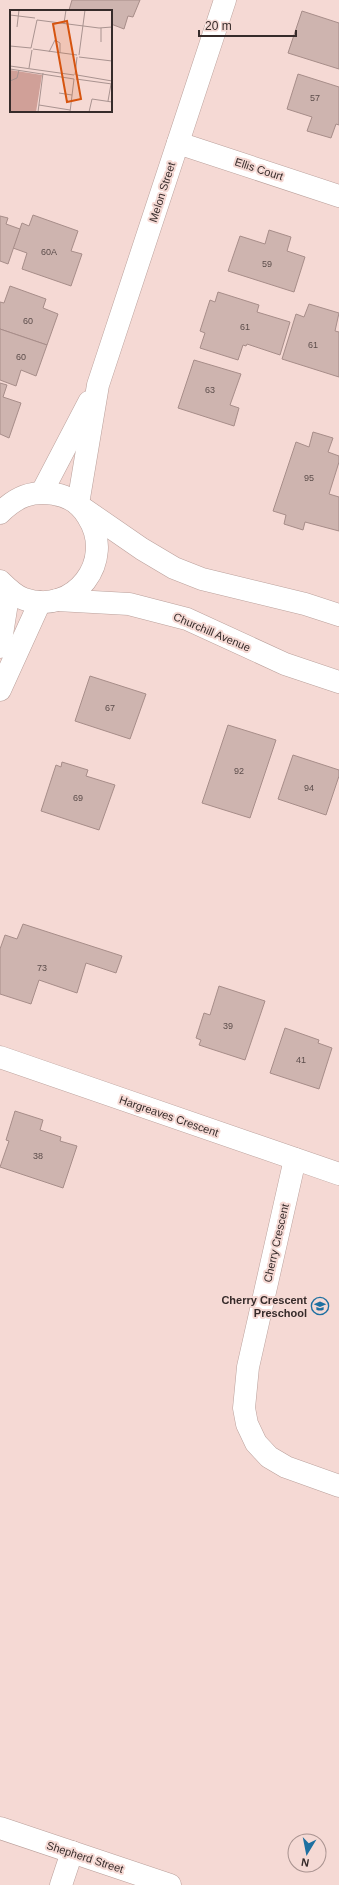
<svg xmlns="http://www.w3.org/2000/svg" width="339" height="1885" viewBox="0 0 339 1885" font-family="Arial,sans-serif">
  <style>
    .building { fill: #ceb4af; stroke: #a78d89 }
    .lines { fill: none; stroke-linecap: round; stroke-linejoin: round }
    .minor-casing { stroke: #baa09b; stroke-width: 23 }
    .secondary-casing { stroke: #baa09b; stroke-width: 23 }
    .minor { stroke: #fff; stroke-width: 22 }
    .secondary { stroke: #fff; stroke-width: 22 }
    .labels { text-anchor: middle; stroke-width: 4; stroke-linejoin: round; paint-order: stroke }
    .number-label { font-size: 9px; fill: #5c4d4b }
    .street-label { font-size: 11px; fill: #362b2a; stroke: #f5d9d4 }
    .poi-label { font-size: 11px; font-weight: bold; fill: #362b2a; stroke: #f5d9d4; text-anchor: end }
    .inset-road { fill: none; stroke: #a99390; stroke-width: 1 }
    .view { fill: #d6540f; fill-opacity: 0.15; stroke: #d6540f; stroke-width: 2 }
    .inset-edge { fill: none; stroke: #362b2a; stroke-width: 2 }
  </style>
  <rect width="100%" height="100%" fill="#f5d9d4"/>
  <!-- building -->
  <g class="building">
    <path d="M72,0h68l-7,17 -5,-1 -4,13 -13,-5v-13l-42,-1z"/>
    <path d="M302,11l37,12v46l-51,-16z"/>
    <path d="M298,74l41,13v38l-3,-1 -5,14 -24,-7 5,-14 -25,-8z"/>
    <path d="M33,215l45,16 -7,20 11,3 -11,32 -49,-17 5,-16 -14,-5 9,-25 7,3z"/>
    <path d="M0,216l8,2 -2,6 14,5 -12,35 -8,-3z"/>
    <path d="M269,230l22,7 -4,14 18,6 -11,35 -66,-21 12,-35 25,8z"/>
    <path d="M10,286l36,13 -3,9 15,6 -11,31 -47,-16v-27l4,1z"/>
    <path d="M218,292l41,13 -2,7 33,10 -10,33 -33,-11 -1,2 -3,-1 -5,15 -38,-12 5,-15 -5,-2 10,-31 5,2z"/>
    <path d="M309,304l30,9 -4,18 4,1v45l-57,-18 14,-45 8,3z"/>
    <path d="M0,329l47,16 -11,31 -15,-6 -5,16 -16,-6z"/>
    <path d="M194,360l47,14 -11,31 9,3 -5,18 -56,-18z"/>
    <path d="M0,383l7,2 -4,12 18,6 -12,35 -9,-4z"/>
    <path d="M313,432l20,6 -5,14 11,4v6l-10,32 10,3v34l-34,-9 -2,8 -19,-6 2,-9 -13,-4 23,-69 13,5z"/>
    <path d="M90,676l56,18 -16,45 -55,-18z"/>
    <path d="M228,725l48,15 -26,78 -48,-15z"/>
    <path d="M293,755l46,15v6l-13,39 -48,-16z"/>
    <path d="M62,762l26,8 -2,6 29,9 -16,45 -58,-19 15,-46 5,2z"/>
    <path d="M23,924l99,32 -6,17 -30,-10 -9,30 -38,-13 -8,24 -31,-10v-45l5,-14 12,4z"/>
    <path d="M219,986l46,15 -20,59 -46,-15 2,-5 -5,-2 8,-25 6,2z"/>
    <path d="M285,1028l34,12 -1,3 14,5 -13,41 -49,-16z"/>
    <path d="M15,1111l28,9 -3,10 21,7 -1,4 17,5 -14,42 -63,-21 9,-26 -3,-1z"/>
  </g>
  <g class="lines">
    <defs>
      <g id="minor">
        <path d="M178,143l161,53"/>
        <path d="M42,492l47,-90"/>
        <path d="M78,504l20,-119 127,-385"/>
        <path d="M0,647l9,-57"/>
        <path d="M0,690l40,-88"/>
        <path d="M0,1057l339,117"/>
        <path d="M295,1159l-47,208 -4,41 3,16 9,19 13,14 17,10 53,19"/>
        <path d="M0,1828l170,57"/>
        <path d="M61,1885l11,-33"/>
      </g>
      <g id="secondary">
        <path d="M84,509l58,40 32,19 28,11 103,25 34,11"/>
        <path d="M0,513c16,-16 32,-23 54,-19 15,2 27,11 34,23 28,44 -14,99 -64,82 -9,-3 -17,-11 -24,-18"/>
        <path d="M57,600l72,4 58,15 98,45 54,18"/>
      </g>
    </defs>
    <!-- minor casing -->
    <use href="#minor" class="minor-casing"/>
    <!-- secondary casing -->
    <use href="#secondary" class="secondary-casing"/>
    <!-- minor -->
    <use href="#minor" class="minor"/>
    <!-- secondary -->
    <use href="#secondary" class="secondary"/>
  </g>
  <!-- icons -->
  <defs>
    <symbol id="school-ring" viewBox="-11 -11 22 22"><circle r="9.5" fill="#f5d9d4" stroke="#1e70a1" stroke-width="1.5"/><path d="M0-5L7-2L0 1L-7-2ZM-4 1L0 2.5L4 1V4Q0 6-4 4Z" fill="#1e70a1"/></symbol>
  </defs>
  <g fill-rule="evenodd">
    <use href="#school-ring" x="310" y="1296" width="20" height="20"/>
  </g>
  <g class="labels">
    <!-- number labels -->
    <g class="number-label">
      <text x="315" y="101">57</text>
      <text x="49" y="255">60A</text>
      <text x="267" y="267">59</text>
      <text x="28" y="324">60</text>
      <text x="245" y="330">61</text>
      <text x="313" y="348">61</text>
      <text x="21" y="360">60</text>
      <text x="210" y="393">63</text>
      <text x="309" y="481">95</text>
      <text x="110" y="711">67</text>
      <text x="239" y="774">92</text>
      <text x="309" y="791">94</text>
      <text x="78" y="801">69</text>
      <text x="42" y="971">73</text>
      <text x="228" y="1029">39</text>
      <text x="301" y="1063">41</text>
      <text x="38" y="1159">38</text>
    </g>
    <!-- street labels -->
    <g class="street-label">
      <text transform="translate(259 169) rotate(18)" y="4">Ellis Court</text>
      <text transform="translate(162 192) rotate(-72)" y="4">Melon Street</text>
      <text transform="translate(212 632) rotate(23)" y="4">Churchill Avenue</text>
      <text transform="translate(169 1116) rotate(19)" y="4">Hargreaves Crescent</text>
      <text transform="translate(276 1243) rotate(-77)" y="4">Cherry Crescent</text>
      <text transform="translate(85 1857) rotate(18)" y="4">Shepherd Street</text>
    </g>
    <!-- poi labels -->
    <g class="poi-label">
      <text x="307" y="1304">Cherry Crescent<tspan x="307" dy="13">Preschool</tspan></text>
    </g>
  </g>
  <!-- overview -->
  <g transform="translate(10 10)">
    <rect width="102" height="102" fill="#f5d9d4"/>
    <path d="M0,60l32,5 -6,37h-26z" fill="#d0a098"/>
    <path class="inset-road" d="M0,5l25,3M27,10l62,8 13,-1M54,13l2,-13M7,17l2,-17M91,32v-14M0,36l21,2M21,38l6,-28M23,39l44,6M39,42l6,-12 5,3v10M69,45l6,-45M69,47l33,4M0,56l64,9M19,58l3,-18M0,59l64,10M65,65l2,-18M67,65l35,6M66,69l36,5M0,71l7,-3 2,-8M49,83l13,2M98,91l3,-17M29,95l31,5M28,102l5,-39M60,102l4,-33M79,102l3,-13 20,3"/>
    <path class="view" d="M57,11l14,78 -14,3 -14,-78z"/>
    <rect width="102" height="102" class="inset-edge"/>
  </g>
  <!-- north arrow -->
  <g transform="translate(307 1853) rotate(190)"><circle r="19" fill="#f5d9d4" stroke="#a99390"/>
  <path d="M0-3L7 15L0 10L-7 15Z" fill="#1e70a1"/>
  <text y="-6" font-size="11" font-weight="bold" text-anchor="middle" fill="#362b2a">N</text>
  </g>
  <!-- scale -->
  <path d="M199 30v6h97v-6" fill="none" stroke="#362b2a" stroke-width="2"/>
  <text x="205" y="30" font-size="12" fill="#362b2a" stroke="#f5d9d4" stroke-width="3" paint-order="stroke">20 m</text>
</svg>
